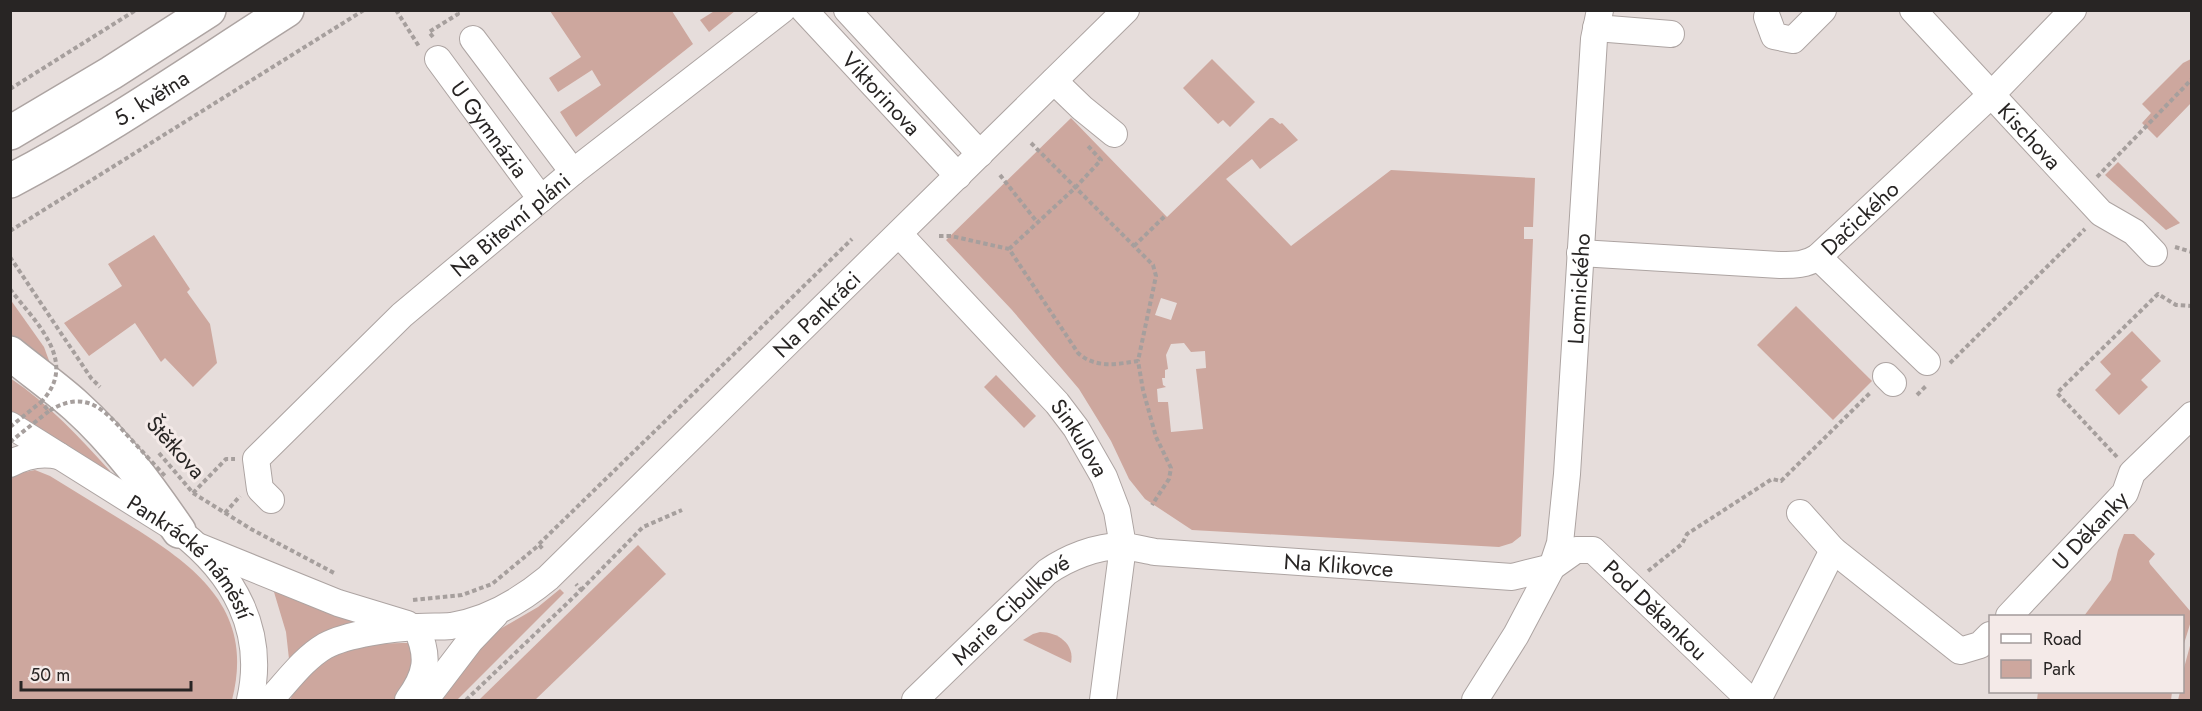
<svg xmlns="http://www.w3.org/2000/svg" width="2202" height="711" viewBox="0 0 2202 711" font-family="Jost,sans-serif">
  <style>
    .green { fill: #cda79e; fill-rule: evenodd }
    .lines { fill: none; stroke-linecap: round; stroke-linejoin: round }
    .minor-casing { stroke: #ada4a2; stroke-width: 28 }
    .major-casing { stroke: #ada4a2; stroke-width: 36 }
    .path { stroke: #a69f9d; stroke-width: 4; stroke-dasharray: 4.5 3; stroke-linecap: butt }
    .minor { stroke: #fff; stroke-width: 26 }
    .major { stroke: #fff; stroke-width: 33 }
    .path-bridge { stroke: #a69f9d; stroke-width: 4; stroke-dasharray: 4.5 3; stroke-linecap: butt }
    .labels { text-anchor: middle; stroke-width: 6; stroke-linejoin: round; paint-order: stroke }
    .street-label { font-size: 22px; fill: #282524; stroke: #f4eae8 }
  </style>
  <rect width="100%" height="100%" fill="#e6dddb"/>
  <!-- green -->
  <g class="green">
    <path d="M716,10l19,1 -26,21 -9,-12z"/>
    <path d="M550,11h122l21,33 -117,93 -16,-25 41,-27 -9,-15 -34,22 -9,-14 32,-21z"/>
    <path d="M1212,59l43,43 -25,25 -7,-7 -5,4 -35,-36z"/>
    <path d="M2191,59v44l-34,35 -15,-15 9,-10 -9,-9 41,-41z"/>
    <path d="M1071,118l96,99 103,-99h3l7,6 2,-1 16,17 -38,29 -8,-10 -26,20 65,67 100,-76 144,8 -2,49h-9v12h9l-12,297 -9,7 -13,4 -307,-17 -47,-31 -16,-20 -18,-38 -32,-52 -67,-79 -66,-70zM1161,298l16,5 -6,17 -16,-5zM1184,343l7,9 14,-1 1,17 -10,1 7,60 -32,3 -3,-30h-10l-1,-13 9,-2 -3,-2 -1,-7h3v-8l3,-1 -2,-14 5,-11z"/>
    <path d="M2118,162l62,61 -14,7 -61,-55z"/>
    <path d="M154,235l36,54 -3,3 23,32 7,39 -24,24 -28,-29 -4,4 -26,-39 -46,33 -25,-33 58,-37 -14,-22z"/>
    <path d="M10,299l34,48 7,19 -40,-25z"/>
    <path d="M1796,306l76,75 -39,39 -76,-75z"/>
    <path d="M2132,331l29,30 -20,19 7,7 -29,28 -24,-25 16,-16 -11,-12z"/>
    <path d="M996,375l40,41 -12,12 -40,-41z"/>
    <path d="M10,378c39,26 69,59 100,93l-1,4 -98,-60z"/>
    <path d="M35,470l15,6c26,16 52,32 78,48 69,43 127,86 104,176h-221l-1,-221 10,-6z"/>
    <path d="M2124,534h10l21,20 -6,7 1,3 41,48v9l-8,26 -1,-31h-98l27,-36 7,-30z"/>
    <path d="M638,545l28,29 -131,126h-56z"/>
    <path d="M275,589l83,33 -67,37h-2l-3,-27 -12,-40z"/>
    <path d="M560,589l4,4 -107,107h-19l29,-42 28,-26 43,-25z"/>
    <path d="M1040,632c18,0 35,12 31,31l-48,-23 10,-6z"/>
    <path d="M2191,642v58h-13l2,-8h2l2,-24z"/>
    <path d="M410,643l5,15 -16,42h-109c3,-7 9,-13 14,-19 28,-35 63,-38 106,-38z"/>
    <path d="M2038,692h134l-1,8h-134z"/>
  </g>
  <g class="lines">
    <defs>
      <g id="minor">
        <path id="s1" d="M804,10l154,166"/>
        <path d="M847,10l133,144"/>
        <path id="s2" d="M1913,10l188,203 33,19 20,21"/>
        <path d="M1767,17l7,19 19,4 30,-30"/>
        <path d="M1596,28l75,6"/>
        <path d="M473,39l100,133"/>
        <path id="s3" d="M438,59l103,140"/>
        <path d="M1054,81l28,27 32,26"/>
        <path id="s4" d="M899,234l158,169 19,25 28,49 13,34 6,35 -20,154"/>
        <path id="s5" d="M1580,253l200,12c15,0 26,0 38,-8l174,-163 81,-84"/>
        <path d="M1818,257l109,105"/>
        <path d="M1886,376l7,7"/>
        <path id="s6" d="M10,425l169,106c55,42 87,100 71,169"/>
        <path d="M10,464c16,-9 31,-12 49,-8"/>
        <path id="s7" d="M271,500l-11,-11 -4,-30 146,-144 171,-143 209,-162"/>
        <path d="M1800,513l33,37 127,101 20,-6 10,-10"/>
        <path d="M200,547l138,56 69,21"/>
        <path id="s8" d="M2009,616l116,-123 7,-20 60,-58"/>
        <path id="s9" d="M270,700c17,-18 33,-41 55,-54 22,-12 68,-18 94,-19 10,-1 21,0 32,-1 37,-6 68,-24 97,-48l578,-568"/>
        <path d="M408,700c19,-26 22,-43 8,-73"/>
        <path d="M425,700l45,-59 25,-26"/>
        <path id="s10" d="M915,700l132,-128c20,-14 49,-26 75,-26 11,1 22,4 33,6l357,25 40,-10 24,-17h17l157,150"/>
        <path id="s11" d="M1475,700l41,-65 36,-68 8,-24 7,-69 27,-435 6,-29"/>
        <path d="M1758,700l75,-150"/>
      </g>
      <g id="major">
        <path d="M10,133l101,-60 98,-63"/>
        <path id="s12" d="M10,181c96,-50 186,-113 277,-171"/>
        <path d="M10,353c22,18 45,34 66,53 40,36 73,81 103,125"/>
      </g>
    </defs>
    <!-- minor casing -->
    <use href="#minor" class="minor-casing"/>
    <!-- major casing -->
    <use href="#major" class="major-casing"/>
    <!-- path -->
    <g class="path">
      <path d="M396,10l24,38"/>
      <path d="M433,37l-4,-5 29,-18 -2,-4"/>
      <path d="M10,89l126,-79"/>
      <path d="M1031,143l122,122 3,11 -18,85"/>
      <path d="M1000,175l37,47"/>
      <path d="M2097,177l95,-98"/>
      <path d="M10,231l354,-221"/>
      <path d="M939,236h12l58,13 69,104c18,16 39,11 60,8l5,29 13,47 15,31 -2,11 -17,26"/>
      <path d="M1134,246l32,-31"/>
      <path d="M2175,247l17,5"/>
      <path d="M1009,249l67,-62 25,-27 -14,-15"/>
      <path d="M10,257l81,121 9,9"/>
      <path d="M1950,363l135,-134"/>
      <path d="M1917,395l10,-10"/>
      <path d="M159,453l34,40 58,36 85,45"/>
      <path d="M2117,457l-60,-64 101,-99 18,11 16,1"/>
      <path d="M193,493l33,-34h9"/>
      <path d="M225,513l15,-17"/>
      <path d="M539,544l313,-305"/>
      <path d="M1648,571l34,-27 5,-10 85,-55 9,2 90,-89"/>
      <path d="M581,590l62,-63 39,-17"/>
      <path d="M413,600l49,-5 30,-11 47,-39 4,4"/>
      <path d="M466,700l115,-110 -5,-6"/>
    </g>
    <!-- minor -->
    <use href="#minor" class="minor"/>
    <!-- major -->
    <use href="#major" class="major"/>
    <!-- path-bridge -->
    <g class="path-bridge">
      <path d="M10,289c25,33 70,73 31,113"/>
      <path d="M10,427l31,-25 8,9c36,-22 54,-3 78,24 13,14 26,28 38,41"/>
      <path d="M10,442l39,-31"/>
    </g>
  </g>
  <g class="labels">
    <!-- street labels -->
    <g class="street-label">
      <text dy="8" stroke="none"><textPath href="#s1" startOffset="114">Viktorinova</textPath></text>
      <text dy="8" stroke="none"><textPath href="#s12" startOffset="164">5. května</textPath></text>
      <text dy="8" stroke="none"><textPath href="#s3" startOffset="87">U Gymnázia</textPath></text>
      <text dy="8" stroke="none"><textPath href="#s2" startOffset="172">Kischova</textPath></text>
      <text dy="8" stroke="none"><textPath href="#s5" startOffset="297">Dačického</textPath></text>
      <text dy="8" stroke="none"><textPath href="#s7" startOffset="392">Na Bitevní pláni</textPath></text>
      <text dy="8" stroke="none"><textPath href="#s11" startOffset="434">Lomnického</textPath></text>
      <text dy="8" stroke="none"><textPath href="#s9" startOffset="692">Na Pankráci</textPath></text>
      <text dy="8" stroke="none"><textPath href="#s4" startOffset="273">Sinkulova</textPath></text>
      <text transform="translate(176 447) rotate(48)" y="8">Štětkova</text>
      <text dy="8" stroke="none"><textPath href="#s8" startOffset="118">U Děkanky</textPath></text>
      <text dy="8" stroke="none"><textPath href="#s6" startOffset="226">Pankrácké náměstí</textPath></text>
      <text dy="8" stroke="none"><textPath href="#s10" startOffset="482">Na Klikovce</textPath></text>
      <text dy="8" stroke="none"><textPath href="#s10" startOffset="830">Pod Děkankou</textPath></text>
      <text dy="8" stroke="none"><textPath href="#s10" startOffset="132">Marie Cibulkové</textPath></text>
    </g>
  </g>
  <!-- border -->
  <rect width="2202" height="711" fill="none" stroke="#282524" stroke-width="24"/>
  <!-- legend -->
  <rect x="1989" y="615" width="195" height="78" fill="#f4eae8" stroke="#a29b9a" stroke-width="1.5"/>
  <rect x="2001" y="634" width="30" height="9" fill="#ffffff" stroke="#a29b9a" stroke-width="1.5"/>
  <text x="2043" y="645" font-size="18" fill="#282524">Road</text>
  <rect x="2001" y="660" width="30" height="18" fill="#cda79e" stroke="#a29b9a" stroke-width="1.5"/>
  <text x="2043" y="675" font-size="18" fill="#282524">Park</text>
  <!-- scale -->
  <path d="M21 681v9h170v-9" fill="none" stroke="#282524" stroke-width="3"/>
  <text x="30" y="681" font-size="18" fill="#282524" stroke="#f4eae8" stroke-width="4.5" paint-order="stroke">50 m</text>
</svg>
